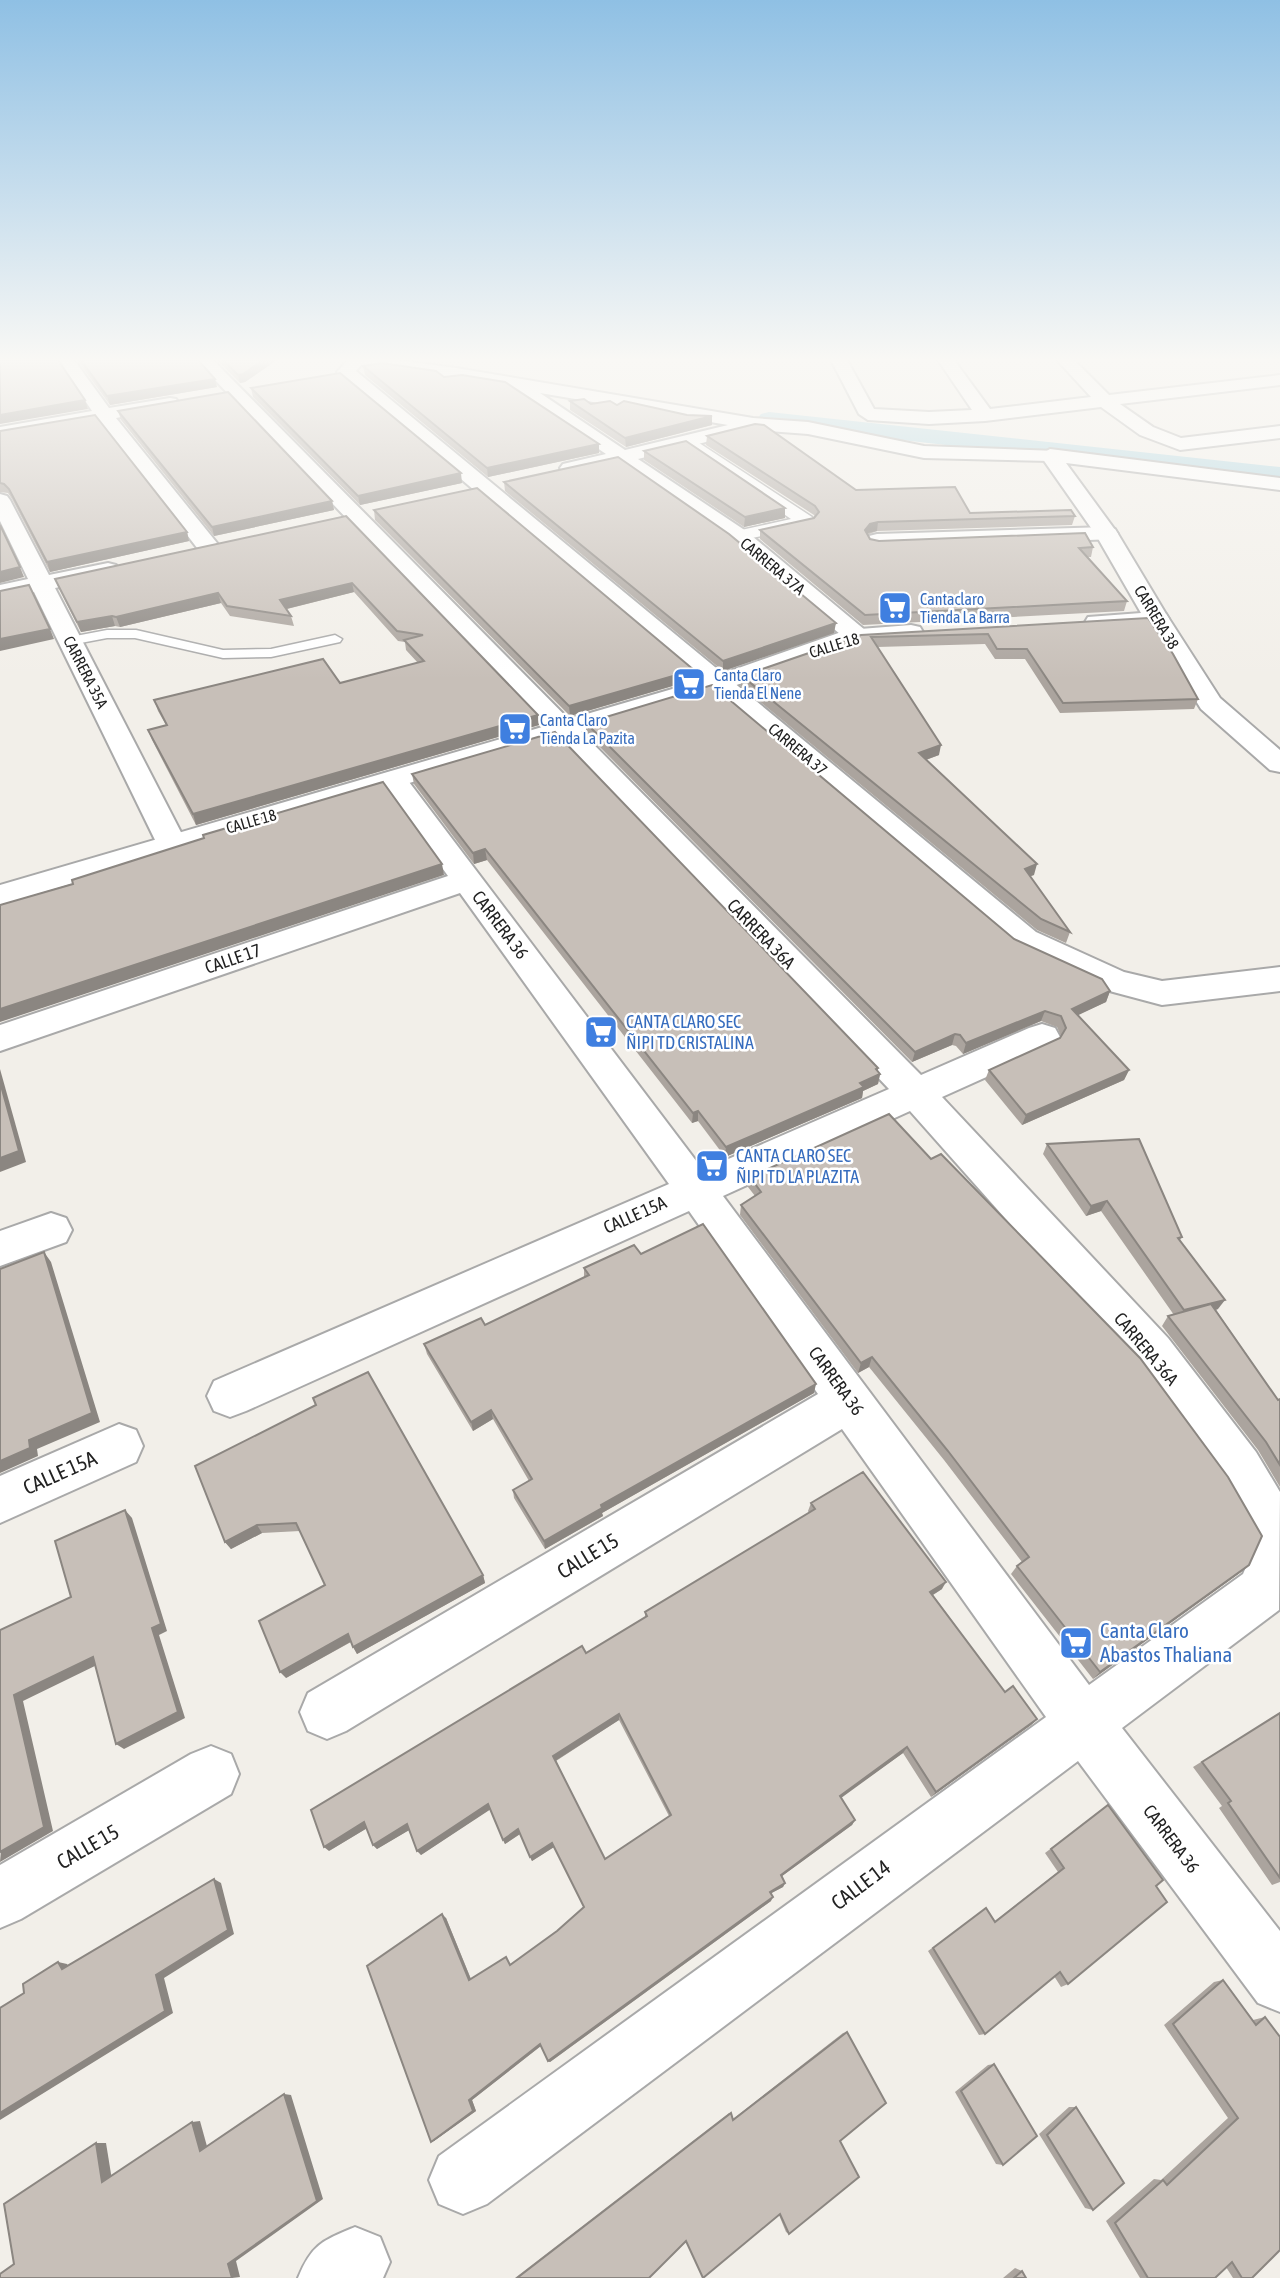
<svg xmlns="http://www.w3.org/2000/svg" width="1280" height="2278" viewBox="0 0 1280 2278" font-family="'Asap Condensed',sans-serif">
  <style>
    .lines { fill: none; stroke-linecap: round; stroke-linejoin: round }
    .canal { fill: #aad3df; fill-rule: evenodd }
    .service-casing { stroke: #a9a9a9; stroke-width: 3 }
    .pedestrian-casing { stroke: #a9a9a9; stroke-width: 3 }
    .minor-casing { stroke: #a9a9a9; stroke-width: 4 }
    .tertiary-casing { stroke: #a9a9a9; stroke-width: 4 }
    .service { fill: #fff; fill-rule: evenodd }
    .pedestrian { fill: #fff; fill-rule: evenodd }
    .minor { fill: #fff; fill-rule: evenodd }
    .tertiary { fill: #fff; fill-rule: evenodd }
    .wall { fill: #aba49e; fill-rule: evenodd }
    .shaded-wall { fill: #8b8681 }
    .building { fill: #c7bfb8; stroke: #8b8681; stroke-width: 2; fill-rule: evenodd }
    .labels { text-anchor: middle; stroke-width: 5; stroke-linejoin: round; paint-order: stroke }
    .far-street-label { font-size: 16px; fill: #222; stroke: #fff }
    .far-shop-label { font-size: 16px; fill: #366cbe; stroke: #fff; text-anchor: start }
    .street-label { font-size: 18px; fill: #222; stroke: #fff }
    .shop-label { font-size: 18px; fill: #366cbe; stroke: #fff; text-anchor: start }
    .near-street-label { font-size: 21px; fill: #222; stroke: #fff }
    .near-shop-label { font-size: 21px; fill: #366cbe; stroke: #fff; text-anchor: start }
  </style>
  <rect width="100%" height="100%" fill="#f2efe9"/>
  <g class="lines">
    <!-- canal -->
    <path class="canal" d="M769,412l511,55v16l-519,-59 -4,-5 4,-5z"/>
    <defs>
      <path id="service" d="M107,630h29l87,20 48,-1 64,-14 7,4 -2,3 -69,15 -48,1 -88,-20h-28l-37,7 -7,-4 2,-3z"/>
      <path id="pedestrian" d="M690,437l122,80 3,4 -3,4 -74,16 -6,-1 -3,-4 3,-4 59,-13 -107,-74 -2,-3z"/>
      <g id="minor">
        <path d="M58,360h16l35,48 61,-10 6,1 3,4 -3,4 -60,11 101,125 3,5 -3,5h-16l-102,-132 -99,18v-12l92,-16z"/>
        <path d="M196,360h17l708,715 108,-47 13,-4 13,4 5,9 -5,9 -113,51 226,241 88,114 24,40 -1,118 -157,118 158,203v81l-22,-9 -180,-242 -591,443 -24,10 -24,-10 -10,-24 10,-24 607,-439 -204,-288 -496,302 -19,8 -19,-8 -8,-19 8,-19 510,-299 -129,-183 -443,200 -16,6 -16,-6 -7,-15 7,-15 455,-197 -209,-291 -460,158v-26l448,-149 -69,-96 4,-6 10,-3 10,3 300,396 186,-81zM910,1111l226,255 86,118 34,60 -13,30 -154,111 -366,-489z"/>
        <path d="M348,360h48l60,8 297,50 55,4 116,24 133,5 3,4 -3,4 -7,2 -126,-3 -116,-24 -54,-4 -116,29 108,72 119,99 3,5 -3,5 -9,2 -9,-2 -117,-99 -112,-78 -48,11 -7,-2 -3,-4 3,-4 43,-10 -88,-60 -2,-5 -155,-24 -5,6 680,561 88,40 38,9 118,-14v24l-118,14 -60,-16 -90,-41 -672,-572 -3,-4zM540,393l188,32 -103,25z"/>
        <path d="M831,360h16l27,49 55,3 43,-2 -34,-50h16l36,49 101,-12 -34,-37h17l35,35 171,-20v10l-160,19 33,23 28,11 99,-12v12l-100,12 -40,-15 -39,-28 -116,14 -56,3 -61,-4 -9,-6z"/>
        <path d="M0,494l7,2 3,4 39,75 59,-12 8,2 3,5 -3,5 -61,13 132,256 -4,6 -11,3 -11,-3 -4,-6 -123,-252 -34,7v-14l28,-6 -28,-58z"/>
        <path d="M1107,527l8,2 3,5 -3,5 -238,9 -8,-2 -3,-5 3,-5 8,-2z"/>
        <path d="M1157,612l9,2 54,84 60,52v22l-10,-2 -69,-61 -56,-90 3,-5z"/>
        <path d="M51,1213l15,5 6,12 -6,12 -66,24v-35z"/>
        <path d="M119,1424l17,6 7,16 -7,16 -136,61v-47z"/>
        <path d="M211,1746l20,8 8,20 -8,20 -210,125 -21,9v-63l191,-111z"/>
        <path d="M355,2227l25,10 10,25 -7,16h-85c14,-34 24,-37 57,-51z"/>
      </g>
      <g id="tertiary">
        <path d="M1050,449l230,29v12l-214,-27 52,71 51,85 -3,5 -9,2 -60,3 -9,-2 -3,-5 3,-5 53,-4 -45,-78 -56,-80z"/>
        <path d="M911,625l9,2 3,5 -3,5 -61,5 -131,46 -728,217v-20l710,-207 137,-48z"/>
      </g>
    </defs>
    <!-- service casing -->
    <use href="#service" class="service-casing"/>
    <!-- pedestrian casing -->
    <use href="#pedestrian" class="pedestrian-casing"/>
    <!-- minor casing -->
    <use href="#minor" class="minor-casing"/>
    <!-- tertiary casing -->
    <use href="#tertiary" class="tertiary-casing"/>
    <!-- service -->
    <use href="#service" class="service"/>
    <!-- pedestrian -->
    <use href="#pedestrian" class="pedestrian"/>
    <!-- minor -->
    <use href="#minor" class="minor"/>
    <!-- tertiary -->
    <use href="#tertiary" class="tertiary"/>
  </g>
  <!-- wall -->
  <g class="wall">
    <path d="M77,360h121l19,27 -107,18z"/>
    <path d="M217,360h60l-32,22 -5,1z"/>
    <path d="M363,366l81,11 155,67v9l-111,24 -123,-102z"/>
    <path d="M251,388l211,95 -102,22 -107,-108z"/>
    <path d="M570,401l47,4 95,20 -86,22 -56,-37z"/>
    <path d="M118,411l214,90 2,9 -120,26 -93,-116z"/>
    <path d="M0,431l187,101 2,9 -139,31 -38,-73 -4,-6 -8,-1z"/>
    <path d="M707,436l149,54 114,23 105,3 -3,9 -195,6 -10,4 3,4 9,2 214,6 -2,10h-4l40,44 -3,10 -261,14 -103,-86v-9l54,-12 1,-1 -1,-2 -108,-70z"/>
    <path d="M644,451l141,67 -41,9 -100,-67z"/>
    <path d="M504,482l330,151 -111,38 -218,-180z"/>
    <path d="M374,510l320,160 -1,10 -123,36 -195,-196z"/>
    <path d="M346,516l192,199 1,10 -343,100 -44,-85 -4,-10 18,-5 -8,-14 -4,-11 186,-17 78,-20 -12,-13 -1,-8 -7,-1 -44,-49 -67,17 4,7 3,10 -64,-10 -9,-13 -101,24 -5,-1 -34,6 -22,-43 -4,-10z"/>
    <path d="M1148,618l50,81 -4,10 -134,4 -35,-54h-30l-10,-15 -108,3 62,108 -13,5 108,115 -4,1 40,56 -4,11 -29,-13 -296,-244 1,-10 119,-41z"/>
    <path d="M586,723l428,216 96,52 -4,11 -29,13 52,55 -5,10 -102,45 -37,-45 4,-10 71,-32 1,-2 -4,-9 -16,-6 -78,33 -7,-8 -4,-1 -40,17 -326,-329z"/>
    <path d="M412,774l466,294 -1,3 3,3 -2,10 -15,7 -1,7 -137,59 -27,-36 -6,2 -205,-263 -13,4 -60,-80z"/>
    <path d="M1047,1144l135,93 -2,3 38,69 -2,1 62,90 2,-1v88l-22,-37 -96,-124 6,-10 6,-1 -73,-104 -15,5 -43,-62z"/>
    <path d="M750,1177l491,395 -148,107 -82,-105 6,-8 5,-4 -78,-102 -75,-93 -11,6 -118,-158 1,-10 14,-9 -7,-9z"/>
    <path d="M641,1254l173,139 -212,120 1,3 -58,33 -31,-51 -1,-8 16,-9 -36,-62 -20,12 -46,-77 -3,-10 61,-19 99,-48v-9z"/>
    <path d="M195,1466l288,109 2,8 -128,71 -6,-12 -65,36 39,-93 -25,-54 -38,2 -31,16 -6,-7z"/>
    <path d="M811,1503l131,86 -9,6 72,97 32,27 -6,6 -100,72 -28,-44 -62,44 14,23 -3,5 -70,51 3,7 -2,4 -12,6v8l-221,161 -2,-1 -7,-15 -69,54 4,11 -42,30 -3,1 15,-224 25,61 35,-22 4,8 47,-34 27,-23 -30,-61 -22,14 -12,-27 -15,10 -15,-35 -69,46 -12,-25 -32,19 -4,-4 -6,-17 -38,23 257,-198 59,-35v-6l164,-99 -1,-2zM619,1720l50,96 -64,43 -49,-98z"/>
    <path d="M1280,1713v169l-8,3 -53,-77 3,-2 -29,-39z"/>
    <path d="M1108,1805l48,81 -88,98 -7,3 -7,-11 -69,58 -6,1 -51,-84 58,-43 9,13 63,-49 -13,-19z"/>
    <path d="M1223,1980l30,40 12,-3 -13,261h-19l-7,-11 -11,11h-75l-34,-57 48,-42 7,1 67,-62 -64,-93 50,-43z"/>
    <path d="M847,2032l-7,109 -51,93 -3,-2 -7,-17 -93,26 -37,37h-134l214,-165h2l2,6 110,-86z"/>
    <path d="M994,2064l9,101 -7,-1 -41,-72 33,-27z"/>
    <path d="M1069,2107h7l17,103 -8,-2 -46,-74z"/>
    <path d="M1015,2268l7,3 4,7h-23z"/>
  </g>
  <!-- shaded-wall -->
  <g class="shaded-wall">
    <path d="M263,360h14l-32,22 -5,1 -2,-8z"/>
    <path d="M215,379l2,8 -107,18 -3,-9z"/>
    <path d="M85,400l3,9 -88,15v-9z"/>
    <path d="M712,416v9l-86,22 -1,-9z"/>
    <path d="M599,444v9l-111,24 -1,-9z"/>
    <path d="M461,473l1,10 -102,22 -2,-9z"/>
    <path d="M332,501l2,9 -120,26 -2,-9z"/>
    <path d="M785,508v10l-41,9 1,-10z"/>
    <path d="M878,522l-1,9 -9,2 -4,7 1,-10 5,-6z"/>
    <path d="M187,532l2,9 -139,31 -3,-10z"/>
    <path d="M20,567l4,10 -24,6v-11z"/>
    <path d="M352,583l2,9 -72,18 -2,-10z"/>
    <path d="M218,593l3,10 -101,24 -4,-10z"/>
    <path d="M112,616l3,10 -34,6 -4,-10z"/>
    <path d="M836,623l-2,10 -111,38v-10z"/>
    <path d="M50,629l4,10 -54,12v-12z"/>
    <path d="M694,670l-1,10 -123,36 -1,-10z"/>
    <path d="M538,715l1,10 -343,100 -3,-11z"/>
    <path d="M941,745l-2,10 -22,8 2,-10z"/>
    <path d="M485,849l2,11 -13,4 -1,-11z"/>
    <path d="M442,864l2,11 -444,147v-13z"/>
    <path d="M1037,864l-3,11 -12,4 3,-10z"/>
    <path d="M1110,991l-4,11 -38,18 4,-11z"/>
    <path d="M1045,1011l-4,10 -78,33 3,-11z"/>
    <path d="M955,1034l-3,11 -40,17 3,-10z"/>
    <path d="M878,1068l-2,8 4,-2 -2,10 -15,7 -1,7 -137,59 1,-10 134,-64z"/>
    <path d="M0,1069l26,93 -26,10z"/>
    <path d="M1129,1070l-5,10 -102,45 4,-10z"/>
    <path d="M698,1111v10l-6,2 1,-10z"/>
    <path d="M1107,1201l-6,10 -15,5 5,-10z"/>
    <path d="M44,1252l7,10 49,160 -63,27 1,7 -38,17v-12l29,-21z"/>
    <path d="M1225,1300l-7,9 -41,11 7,-10z"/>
    <path d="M872,1357l-3,10 -11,6 3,-10z"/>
    <path d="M816,1384l-2,9 -212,120 1,3 -58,33 -1,-8 57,-36z"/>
    <path d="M491,1410l2,9 -20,12 -2,-9z"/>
    <path d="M125,1510l7,8 35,113 -8,4 26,83 -61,31 -8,-5 36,-116z"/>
    <path d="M257,1525l5,8 -31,16 -6,-7z"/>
    <path d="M1249,1565l-8,7 -148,107 7,-7z"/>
    <path d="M483,1575l2,8 -128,71 -4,-7z"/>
    <path d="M946,1582l-4,7 -16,10 4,-7z"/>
    <path d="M348,1634l4,7 -66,37 -6,-6z"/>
    <path d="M93,1657l8,6 -78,38 30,130 -53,31 14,-167z"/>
    <path d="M619,1714v6l-64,41 -2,-5z"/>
    <path d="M1037,1719l-6,6 -100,72 5,-5z"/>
    <path d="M907,1747l-4,6 -66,48 3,-5z"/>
    <path d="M488,1804l3,5 -70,46 -4,-4z"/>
    <path d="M855,1820l-3,5 -74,54 3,-4z"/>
    <path d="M364,1822l5,5 -40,24 -5,-4z"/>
    <path d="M407,1824l4,5 -34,20 -4,-4z"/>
    <path d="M518,1829l2,5 -15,10 -2,-4z"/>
    <path d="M552,1843l2,4 -22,14 -2,-4z"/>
    <path d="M214,1879l7,4 13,51 -70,44 9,35 -173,107v-7l156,-138z"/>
    <path d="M785,1883l-2,4 -15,8 2,-3z"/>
    <path d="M773,1897l-2,4 -221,161 -2,-1z"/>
    <path d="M442,1914l4,4 26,64 -3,-2z"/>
    <path d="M58,1962l9,2 5,7 -10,-2z"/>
    <path d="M540,2044l2,1 -70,55 4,11 -42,30 -3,1 38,-42z"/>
    <path d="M284,2094l7,1 32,104 -87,62 4,16 -8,1 -4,-14z"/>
    <path d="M200,2121l8,29 -8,1 -8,-29z"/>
    <path d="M96,2143h10l6,37 -10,2z"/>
  </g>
  <!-- building -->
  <g class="building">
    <path d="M0,360h58l27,40 -85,15z"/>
    <path d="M81,360h117l17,19 -108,17z"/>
    <path d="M223,360h40l-20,14 -5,1z"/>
    <path d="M382,363l54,8 8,6 18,-2 43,7 94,62 -112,24 -124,-102z"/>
    <path d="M340,373l121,100 -103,23 -107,-108z"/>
    <path d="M228,392l104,109 -120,26 -94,-116z"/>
    <path d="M584,399l7,5 19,-3 7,4 7,-4 63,14 25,1 -87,22 -55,-37z"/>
    <path d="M95,415l92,117 -140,30 -38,-73 -5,-5 -4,-1v-52z"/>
    <path d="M755,424l9,1 92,65 99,-3 15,26 101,-3 4,6 -197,6 -8,2 -5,6 5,9 9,2 206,-8 8,14 -14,1 48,53 -262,14 -105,-85 54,-12 5,-6 -4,-6 -108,-70z"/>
    <path d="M686,441l99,67 -40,9 -101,-66z"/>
    <path d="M618,457l111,77 107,89 -113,38 -219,-179z"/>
    <path d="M477,488l217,182 -125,36 -195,-196z"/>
    <path d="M346,516l192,199 -345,99 -45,-84 19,-5 -13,-25 169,-41 17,24 84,-22 -20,-21 19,-5 -26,-4 -45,-48 -72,17 11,16 -64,-10 -9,-13 -102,24 -4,-1 -35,6 -22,-43z"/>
    <path d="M0,525l20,42 -20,5z"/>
    <path d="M29,585l21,44 -50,10v-48z"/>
    <path d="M1148,618l25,36 25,45 -135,4 -36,-54h-30l-9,-15 -117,3 70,108 -22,8 118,111 -12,5 45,63 -29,-13 -299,-243 119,-41z"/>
    <path d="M712,685l302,254 88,40 8,12 -38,18 57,61 -103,45 -37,-45 71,-32 6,-10 -5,-12 -16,-5 -79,32 -6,-8 -5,-1 -40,18 -329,-329z"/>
    <path d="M555,732l323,336 -2,1 4,5 -20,9 4,4 -138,60 -28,-36 -5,2 -208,-264 -12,4 -61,-79z"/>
    <path d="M383,782l59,82 -442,145v-104l73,-21 -1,-4 132,-42 -1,-3z"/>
    <path d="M0,1082l19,69 -19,7z"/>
    <path d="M889,1114l42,45 10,-5 199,204 88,119 34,59 -13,29 -149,107 -83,-106 12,-9 -81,-106 -76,-94 -11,6 -120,-158 20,-13 -11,-15z"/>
    <path d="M1139,1139l43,98 -4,1 47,62 -41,10 -77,-109 -16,5 -44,-62z"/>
    <path d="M703,1224l113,160 -215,121 1,3 -58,33 -31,-51 19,-11 -41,-69 -20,12 -47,-78 57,-26 4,7 104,-50 -5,-7 50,-23 7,9z"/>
    <path d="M44,1252l48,161 -63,27 1,8 -30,13v-192z"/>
    <path d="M1211,1304l67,96 2,-1v66l-14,-23 -98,-126z"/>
    <path d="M368,1372l115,203 -130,72 -5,-13 -68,38 -21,-51 66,-36 -29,-62 -39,2 -32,17 -30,-76 121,-61 -3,-7z"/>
    <path d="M863,1472l83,110 -16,10 75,100 8,-6 24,33 -101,73 -29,-45 -67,49 15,24 -74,55 4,8 -15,9 3,5 -225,164 -8,-17 -71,56 4,11 -42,31 -64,-176 75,-52 27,66 37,-23 4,8 47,-34 27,-24 -32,-64 -22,14 -12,-28 -15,11 -15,-36 -71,47 -10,-27 -34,21 -9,-23 -40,25 -13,-37 271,-164 4,7 61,-37 -2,-4 170,-103 -4,-6zM619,1714l52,101 -66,44 -52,-103z"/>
    <path d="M125,1510l36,114 -9,4 26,84 -62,32 -23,-87 -79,38 30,132 -44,25v-222l71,-33 -16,-56z"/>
    <path d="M1280,1713v165l-52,-75 3,-2 -29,-39z"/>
    <path d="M1108,1805l55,75 -7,6 11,16 -99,82 -8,-12 -75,62 -52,-86 53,-40 9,14 69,-54 -13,-19z"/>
    <path d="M214,1879l14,51 -72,45 9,36 -165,102v-105l24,-15 -1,-9 35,-22 4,7z"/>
    <path d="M1223,1980l33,45 9,-8 15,20v213l-28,28h-10l-10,-16 -17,16h-67l-33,-55 48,-43 4,5 71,-67 -65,-94z"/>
    <path d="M847,2032l39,71 -46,38 19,36 -70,57 -9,-20 -77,64 -17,-37 -37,37h-132l214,-165 2,7z"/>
    <path d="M994,2064l43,72 -34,29 -42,-74z"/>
    <path d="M284,2094l33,107 -89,63 4,14h-232v-4l14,-10 -10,-60 92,-61 6,39 90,-60 8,29z"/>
    <path d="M1076,2107l48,76 -31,27 -46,-75z"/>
    <path d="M1022,2271l4,7h-12z"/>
  </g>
  <!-- sky -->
  <linearGradient id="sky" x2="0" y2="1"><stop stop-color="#8fc0e4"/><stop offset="0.53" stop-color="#f9f8f5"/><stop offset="1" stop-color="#f9f8f5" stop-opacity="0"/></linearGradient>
  <rect width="1280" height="679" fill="url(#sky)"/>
  <!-- icons -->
  <defs>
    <symbol id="supermarket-square" viewBox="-11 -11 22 22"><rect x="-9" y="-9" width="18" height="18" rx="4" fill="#3f7fe0" stroke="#fff"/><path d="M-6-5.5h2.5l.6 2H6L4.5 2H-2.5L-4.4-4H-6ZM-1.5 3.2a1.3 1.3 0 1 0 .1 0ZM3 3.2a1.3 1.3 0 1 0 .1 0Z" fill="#fff"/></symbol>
  </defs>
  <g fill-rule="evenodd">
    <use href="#supermarket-square" x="876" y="589" width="38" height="38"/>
    <use href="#supermarket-square" x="670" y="665" width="38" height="38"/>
    <use href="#supermarket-square" x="496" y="710" width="38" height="38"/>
    <use href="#supermarket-square" x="582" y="1013" width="38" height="38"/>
    <use href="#supermarket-square" x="693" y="1147" width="38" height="38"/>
    <use href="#supermarket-square" x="1057" y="1624" width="38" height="38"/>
  </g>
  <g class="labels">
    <!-- far-street labels -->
    <g class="far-street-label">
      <text transform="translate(773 566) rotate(40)" y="6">CARRERA 37A</text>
      <text transform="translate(1157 617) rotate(59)" y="6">CARRERA 38</text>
      <text transform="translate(834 645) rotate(-17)" y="6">CALLE 18</text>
      <text transform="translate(86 672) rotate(63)" y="6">CARRERA 35A</text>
      <text transform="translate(798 749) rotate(40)" y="6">CARRERA 37</text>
      <text transform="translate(251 821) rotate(-16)" y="6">CALLE 18</text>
    </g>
    <!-- far-shop labels -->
    <g class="far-shop-label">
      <text x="920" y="605">Cantaclaro<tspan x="920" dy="18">Tienda La Barra</tspan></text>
      <text x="714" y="681">Canta Claro<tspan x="714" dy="18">Tienda El Nene</tspan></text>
      <text x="540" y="726">Canta Claro<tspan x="540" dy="18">Tienda La Pazita</tspan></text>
    </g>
    <!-- street labels -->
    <g class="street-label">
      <text transform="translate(500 925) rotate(53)" y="6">CARRERA 36</text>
      <text transform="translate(761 934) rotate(46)" y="6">CARRERA 36A</text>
      <text transform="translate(233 959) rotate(-19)" y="6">CALLE 17</text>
      <text transform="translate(635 1215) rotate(-24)" y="6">CALLE 15A</text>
      <text transform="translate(1146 1349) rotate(50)" y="6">CARRERA 36A</text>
      <text transform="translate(836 1381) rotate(54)" y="6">CARRERA 36</text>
      <text transform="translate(1171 1839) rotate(53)" y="6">CARRERA 36</text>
    </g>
    <!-- shop labels -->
    <g class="shop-label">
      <text x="626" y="1028">CANTA CLARO SEC<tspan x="626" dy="21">ÑIPI TD CRISTALINA</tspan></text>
      <text x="736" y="1162">CANTA CLARO SEC<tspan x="736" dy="21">ÑIPI TD LA PLAZITA</tspan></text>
    </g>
    <!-- near-street labels -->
    <g class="near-street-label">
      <text transform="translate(60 1473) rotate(-24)" y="7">CALLE 15A</text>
      <text transform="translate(588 1556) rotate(-31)" y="7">CALLE 15</text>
      <text transform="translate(88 1847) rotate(-30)" y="7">CALLE 15</text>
      <text transform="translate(861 1885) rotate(-37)" y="7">CALLE 14</text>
    </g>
    <!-- near-shop labels -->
    <g class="near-shop-label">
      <text x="1100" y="1638">Canta Claro<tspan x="1100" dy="24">Abastos Thaliana</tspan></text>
    </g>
  </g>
</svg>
